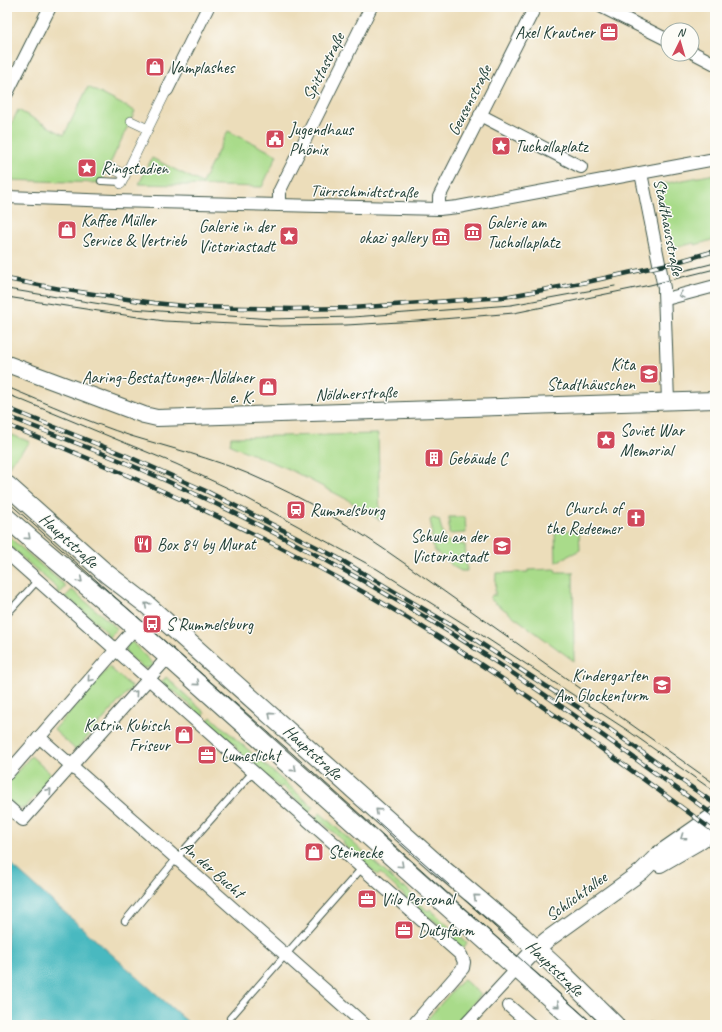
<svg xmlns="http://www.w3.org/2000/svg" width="722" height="1032" viewBox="0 0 722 1032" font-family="Caveat,sans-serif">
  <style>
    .green { fill: #a9db8a; stroke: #648c5f }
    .water { fill: #4ab9c0; stroke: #347b7a }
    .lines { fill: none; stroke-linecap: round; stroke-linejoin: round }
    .service-casing { stroke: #3e5548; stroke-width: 8 }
    .pedestrian-casing { stroke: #3e5548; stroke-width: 10 }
    .minor-casing { stroke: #3e5548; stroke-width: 14 }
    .tertiary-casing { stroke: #3e5548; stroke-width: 18 }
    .secondary-casing { stroke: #3e5548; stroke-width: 20 }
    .service { stroke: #fff; stroke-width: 6 }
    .pedestrian { stroke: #fff; stroke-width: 9 }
    .minor { stroke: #fff; stroke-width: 12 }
    .tertiary { stroke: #fff; stroke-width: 16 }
    .secondary { stroke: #fff; stroke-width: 18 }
    .tram { stroke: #1f3d34; stroke-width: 1 }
    .rail-casing { stroke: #1f3d34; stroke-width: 4.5 }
    .rail { stroke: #fdfcf7; stroke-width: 3; stroke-dasharray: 9; stroke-linecap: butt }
    .oneway { stroke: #8f9e9a }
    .labels { text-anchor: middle; stroke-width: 3; stroke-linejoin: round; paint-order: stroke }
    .poi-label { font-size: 17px; fill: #1f3d34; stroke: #fdfcf7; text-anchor: start }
    .street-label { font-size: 17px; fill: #1f3d34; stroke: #fdfcf7 }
  </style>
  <rect width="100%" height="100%" fill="#fdfcf7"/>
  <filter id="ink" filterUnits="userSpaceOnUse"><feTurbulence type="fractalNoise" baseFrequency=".025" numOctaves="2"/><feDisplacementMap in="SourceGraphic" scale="8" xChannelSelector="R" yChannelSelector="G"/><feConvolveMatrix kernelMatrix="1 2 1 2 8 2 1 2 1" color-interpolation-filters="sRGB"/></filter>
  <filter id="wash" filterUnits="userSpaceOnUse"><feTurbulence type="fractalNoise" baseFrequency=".012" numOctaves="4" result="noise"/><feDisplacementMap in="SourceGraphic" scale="16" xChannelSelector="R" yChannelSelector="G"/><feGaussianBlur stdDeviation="0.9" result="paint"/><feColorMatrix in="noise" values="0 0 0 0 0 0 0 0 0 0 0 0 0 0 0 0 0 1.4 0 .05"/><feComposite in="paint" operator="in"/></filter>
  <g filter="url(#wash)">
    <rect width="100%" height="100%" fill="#ecddba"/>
    <!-- green -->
    <g class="green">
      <path d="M88,87l47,24 -34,72 -94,-3v-47l11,-23 46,25z"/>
      <path d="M228,131l49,24 -15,32 -123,-3 13,-26 50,25z"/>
      <path d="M715,174v65l-20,6 -1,-2 -24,6 -13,-64z"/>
      <path d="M7,433l23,9 -23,26z"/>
      <path d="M378,434l2,86 -32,-20 -59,-31 -59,-24 1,-8z"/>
      <path d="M449,517h16l1,16 -17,1z"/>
      <path d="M433,518l6,2 6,21 20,4 2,26h-6l-7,-4 -19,-16 -3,-5v-17l-2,-9z"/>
      <path d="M579,530l1,20 -24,12 -1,-31z"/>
      <path d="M7,535l35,31 24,20 -7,9 -2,-4 1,-2 -51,-45z"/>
      <path d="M555,569l1,3h17l1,89 -84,-62 3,-5 2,2 1,-23 32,-1v-2z"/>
      <path d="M72,590l45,38 -9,10 -2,-3 1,-3 -39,-34 -2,1h-3z"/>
      <path d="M131,641l23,24 -5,3h-6l-17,-15v-6z"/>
      <path d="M109,667l23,20 -56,63 -22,-20z"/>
      <path d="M166,677l39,36 -5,6 -6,-5 1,-4 -22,-20 -2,2 -10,-8z"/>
      <path d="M211,717l102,90 -5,7 -5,-6 1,-2 -22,-20 -2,2 -45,-40 1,-2 -23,-20 -2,2 -6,-4z"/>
      <path d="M31,756l22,20 -28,32h-8l-10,-9v-16z"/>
      <path d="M320,813l83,75 2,-1 9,9 -1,1 15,14 2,-2 37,34 -5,7 -11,-10 2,-3 -22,-19 -2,1 -25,-21 1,-2 -25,-23 -2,2 -35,-31 1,-2 -22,-20 -1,2 -7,-4z"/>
      <path d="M463,979l18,16 -27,30h-32z"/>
    </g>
    <!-- water -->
    <path class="water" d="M7,861l183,163v1h-183z"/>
  </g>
  <g filter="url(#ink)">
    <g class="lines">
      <defs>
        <g id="service">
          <path d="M101,181l21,1"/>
          <path d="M7,614l30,-33"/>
          <path d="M125,921l51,-62 77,-87"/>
          <path d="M230,1018l132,-150"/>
          <path d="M649,1025l2,-2"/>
        </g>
        <g id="pedestrian">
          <path d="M131,121l17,8"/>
          <path d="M109,167l16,8"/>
          <path d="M121,184l46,-94"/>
        </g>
        <g id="minor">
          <path d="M602,7l66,33"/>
          <path d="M692,52l23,12"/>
          <path d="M167,90l41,-83"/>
          <path d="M7,93l43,-86"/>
          <path d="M480,115l101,52"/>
          <path d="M641,173l23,115"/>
          <path d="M7,197l107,4 325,8 19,-2 257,-48"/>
          <path d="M279,205v-13l92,-185"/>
          <path d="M439,209v-12l96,-190"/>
          <path d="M664,291l4,110"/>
          <path d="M666,299l49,-13"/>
          <path d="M7,553l279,248 175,154 3,7 -1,6 -50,57"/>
          <path d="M39,737l326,288"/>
          <path d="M7,774l128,-146"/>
          <path d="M7,806l16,14 145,-163"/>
          <path d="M509,1006l22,19"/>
          <path d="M465,1025l52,-56"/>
        </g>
        <g id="tertiary">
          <path d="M7,364l137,51 13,3 558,-18"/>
          <path d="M660,864l38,-22 17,-12"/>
          <path d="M517,969l19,-20 12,-10 93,-67 18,-18 56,-39"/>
        </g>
        <g id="secondary">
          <path d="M7,485l100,89 39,30 292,261 84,71 37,34 56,55"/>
          <path d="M7,518c40,36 82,69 123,105l450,402"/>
        </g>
      </defs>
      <!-- service casing -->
      <use href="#service" class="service-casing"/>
      <!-- pedestrian casing -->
      <use href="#pedestrian" class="pedestrian-casing"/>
      <!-- minor casing -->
      <use href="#minor" class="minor-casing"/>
      <!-- tertiary casing -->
      <use href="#tertiary" class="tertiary-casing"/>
      <!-- secondary casing -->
      <use href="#secondary" class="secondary-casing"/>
      <!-- service -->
      <use href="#service" class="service"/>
      <!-- pedestrian -->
      <use href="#pedestrian" class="pedestrian"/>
      <!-- minor -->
      <use href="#minor" class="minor"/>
      <!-- tertiary -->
      <use href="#tertiary" class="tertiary"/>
      <!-- secondary -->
      <use href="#secondary" class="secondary"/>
      <!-- tram -->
      <g class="tram">
        <path d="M683,271l32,-8"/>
        <path d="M7,289l125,20 139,10 82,-2 158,-12 104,-19"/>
        <path d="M7,297l157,24 117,5 65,-1 72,-4 96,-8 136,-28 65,-16"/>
        <path d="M7,387c41,17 82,35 124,49 40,12 80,22 118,38 58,25 104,53 155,89l311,221"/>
        <path d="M7,394l169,70 54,25 147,80 103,65 147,96 88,62"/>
        <path d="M7,501l172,153 114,100 301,271"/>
        <path d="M376,820l73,65"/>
        <path d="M465,900l49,44"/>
        <path d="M591,1015l11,10"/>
      </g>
      <defs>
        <g id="rail">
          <path d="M7,279l53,10 94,14 40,4 99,2 59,-1 152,-11 83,-15 86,-19 42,-12"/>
          <path d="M7,408l120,48 81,36 128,65 138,82 110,72 131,93"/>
          <path d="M7,416c42,17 84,32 126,50 93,40 183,87 270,138 108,63 210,139 312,212"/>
          <path d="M7,425c125,50 248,105 365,172 120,69 232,153 343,235"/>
        </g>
      </defs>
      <!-- rail casing -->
      <use href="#rail" class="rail-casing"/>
      <!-- rail -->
      <use href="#rail" class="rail"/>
    </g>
    <!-- one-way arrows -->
    <defs><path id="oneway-chevron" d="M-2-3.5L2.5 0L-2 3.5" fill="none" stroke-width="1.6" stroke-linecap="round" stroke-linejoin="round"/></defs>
    <g class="oneway">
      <use href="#oneway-chevron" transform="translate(681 295) rotate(165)"/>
      <use href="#oneway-chevron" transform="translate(28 537) rotate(42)"/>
      <use href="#oneway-chevron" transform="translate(80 580) rotate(40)"/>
      <use href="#oneway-chevron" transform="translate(147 605) rotate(-140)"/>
      <use href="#oneway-chevron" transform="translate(90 679) rotate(131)"/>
      <use href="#oneway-chevron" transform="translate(197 683) rotate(41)"/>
      <use href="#oneway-chevron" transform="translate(135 693) rotate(-49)"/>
      <use href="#oneway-chevron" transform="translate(271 715) rotate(-138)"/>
      <use href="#oneway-chevron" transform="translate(294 769) rotate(41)"/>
      <use href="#oneway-chevron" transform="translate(49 791) rotate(-48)"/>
      <use href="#oneway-chevron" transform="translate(378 811) rotate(-138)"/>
      <use href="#oneway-chevron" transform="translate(683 837) rotate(145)"/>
      <use href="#oneway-chevron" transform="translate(401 865) rotate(43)"/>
      <use href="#oneway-chevron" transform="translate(476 897) rotate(-140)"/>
      <use href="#oneway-chevron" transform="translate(557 1005) rotate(41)"/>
    </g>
  </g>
  <!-- icons -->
  <defs>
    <symbol id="office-square" viewBox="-11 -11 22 22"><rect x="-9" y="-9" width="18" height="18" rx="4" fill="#d1495b" stroke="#fdfcf7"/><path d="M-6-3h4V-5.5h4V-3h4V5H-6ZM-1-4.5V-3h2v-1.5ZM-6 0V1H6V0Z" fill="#fff"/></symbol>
    <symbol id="shop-square" viewBox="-11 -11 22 22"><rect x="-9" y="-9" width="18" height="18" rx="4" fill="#d1495b" stroke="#fdfcf7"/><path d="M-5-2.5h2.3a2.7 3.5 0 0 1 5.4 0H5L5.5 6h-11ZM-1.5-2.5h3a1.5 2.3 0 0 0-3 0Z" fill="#fff"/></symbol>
    <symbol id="civic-square" viewBox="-11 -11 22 22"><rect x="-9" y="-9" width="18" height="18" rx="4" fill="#d1495b" stroke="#fdfcf7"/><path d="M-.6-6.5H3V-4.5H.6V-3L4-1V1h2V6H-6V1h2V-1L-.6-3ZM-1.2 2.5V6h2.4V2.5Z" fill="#fff"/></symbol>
    <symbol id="sight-square" viewBox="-11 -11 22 22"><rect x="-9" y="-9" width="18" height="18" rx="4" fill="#d1495b" stroke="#fdfcf7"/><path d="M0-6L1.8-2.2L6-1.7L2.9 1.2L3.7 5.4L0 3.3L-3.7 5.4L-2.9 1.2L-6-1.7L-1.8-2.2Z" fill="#fff"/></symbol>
    <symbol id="museum-square" viewBox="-11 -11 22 22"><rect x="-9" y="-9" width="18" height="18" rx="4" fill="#d1495b" stroke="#fdfcf7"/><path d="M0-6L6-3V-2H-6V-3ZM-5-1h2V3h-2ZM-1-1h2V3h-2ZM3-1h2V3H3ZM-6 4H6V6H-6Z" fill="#fff"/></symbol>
    <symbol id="school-square" viewBox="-11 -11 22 22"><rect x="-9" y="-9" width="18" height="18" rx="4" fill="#d1495b" stroke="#fdfcf7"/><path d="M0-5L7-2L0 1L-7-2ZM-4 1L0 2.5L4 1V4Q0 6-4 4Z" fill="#fff"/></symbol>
    <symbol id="building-square" viewBox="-11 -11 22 22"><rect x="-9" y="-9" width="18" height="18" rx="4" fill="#d1495b" stroke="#fdfcf7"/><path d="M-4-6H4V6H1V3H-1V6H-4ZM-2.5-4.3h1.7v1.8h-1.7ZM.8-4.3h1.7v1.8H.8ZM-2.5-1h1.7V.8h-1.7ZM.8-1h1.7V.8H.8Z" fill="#fff"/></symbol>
    <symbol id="station-square" viewBox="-11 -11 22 22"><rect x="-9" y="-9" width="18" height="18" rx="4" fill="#d1495b" stroke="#fdfcf7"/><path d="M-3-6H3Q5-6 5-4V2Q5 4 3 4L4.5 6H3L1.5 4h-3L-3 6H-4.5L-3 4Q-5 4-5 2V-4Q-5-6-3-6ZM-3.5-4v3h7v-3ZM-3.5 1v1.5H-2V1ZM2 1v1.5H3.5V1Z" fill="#fff"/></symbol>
    <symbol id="church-square" viewBox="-11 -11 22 22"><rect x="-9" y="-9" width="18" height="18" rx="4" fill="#d1495b" stroke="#fdfcf7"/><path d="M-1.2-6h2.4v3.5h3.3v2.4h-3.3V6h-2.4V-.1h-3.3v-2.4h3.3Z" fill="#fff"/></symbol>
    <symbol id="restaurant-square" viewBox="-11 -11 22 22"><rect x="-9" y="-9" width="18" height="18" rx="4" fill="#d1495b" stroke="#fdfcf7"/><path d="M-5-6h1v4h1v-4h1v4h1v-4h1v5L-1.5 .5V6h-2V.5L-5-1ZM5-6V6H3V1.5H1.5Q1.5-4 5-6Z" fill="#fff"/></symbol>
    <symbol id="bus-square" viewBox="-11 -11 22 22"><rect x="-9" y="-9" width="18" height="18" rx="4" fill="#d1495b" stroke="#fdfcf7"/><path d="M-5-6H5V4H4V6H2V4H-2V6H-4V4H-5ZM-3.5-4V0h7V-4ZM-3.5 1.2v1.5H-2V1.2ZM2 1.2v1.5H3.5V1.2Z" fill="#fff"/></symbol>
  </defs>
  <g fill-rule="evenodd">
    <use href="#office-square" x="598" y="21" width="22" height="22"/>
    <use href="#shop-square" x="144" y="56" width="22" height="22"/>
    <use href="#civic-square" x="264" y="128" width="22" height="22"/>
    <use href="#sight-square" x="490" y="135" width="22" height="22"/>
    <use href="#sight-square" x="76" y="157" width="22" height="22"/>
    <use href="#shop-square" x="56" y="219" width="22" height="22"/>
    <use href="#museum-square" x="462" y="221" width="22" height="22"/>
    <use href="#sight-square" x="278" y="225" width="22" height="22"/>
    <use href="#museum-square" x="430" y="226" width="22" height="22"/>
    <use href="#school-square" x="638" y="363" width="22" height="22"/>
    <use href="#shop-square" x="257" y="376" width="22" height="22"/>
    <use href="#sight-square" x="595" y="429" width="22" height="22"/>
    <use href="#building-square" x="423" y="447" width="22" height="22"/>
    <use href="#station-square" x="285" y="499" width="22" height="22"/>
    <use href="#church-square" x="625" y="507" width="22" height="22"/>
    <use href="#restaurant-square" x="132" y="533" width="22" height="22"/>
    <use href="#school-square" x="491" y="535" width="22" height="22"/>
    <use href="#bus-square" x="141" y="613" width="22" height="22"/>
    <use href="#school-square" x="651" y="674" width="22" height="22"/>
    <use href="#shop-square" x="173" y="724" width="22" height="22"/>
    <use href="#office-square" x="196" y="744" width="22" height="22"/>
    <use href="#shop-square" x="303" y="841" width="22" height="22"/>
    <use href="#office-square" x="356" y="888" width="22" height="22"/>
    <use href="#office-square" x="393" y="919" width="22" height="22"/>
  </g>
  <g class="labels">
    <!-- poi labels -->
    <g class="poi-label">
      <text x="595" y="38" text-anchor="end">Axel Krautner</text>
      <text x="169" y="73">Vamplashes</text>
      <text x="289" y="135">Jugendhaus<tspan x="289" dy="20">Phönix</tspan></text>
      <text x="515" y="152">Tuchollaplatz</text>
      <text x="101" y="174">Ringstadien</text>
      <text x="81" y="226">Kaffee Müller<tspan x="81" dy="20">Service &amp; Vertrieb</tspan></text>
      <text x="487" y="228">Galerie am<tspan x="487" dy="20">Tuchollaplatz</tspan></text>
      <text x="275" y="232" text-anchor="end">Galerie in der<tspan x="275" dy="20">Victoriastadt</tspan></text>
      <text x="427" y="243" text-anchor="end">okazi gallery</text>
      <text x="635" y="370" text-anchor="end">Kita<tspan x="635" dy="20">Stadthäuschen</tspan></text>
      <text x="254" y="383" text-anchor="end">Aaring-Bestattungen-Nöldner<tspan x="254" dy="20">e. K.</tspan></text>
      <text x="620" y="436">Soviet War<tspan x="620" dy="20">Memorial</tspan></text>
      <text x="448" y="464">Gebäude C</text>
      <text x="622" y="514" text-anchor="end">Church of<tspan x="622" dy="20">the Redeemer</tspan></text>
      <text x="310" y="516">Rummelsburg</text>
      <text x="488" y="542" text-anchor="end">Schule an der<tspan x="488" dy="20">Victoriastadt</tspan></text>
      <text x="157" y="550">Box 84 by Murat</text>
      <text x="166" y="630">S Rummelsburg</text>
      <text x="648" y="681" text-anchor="end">Kindergarten<tspan x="648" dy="20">Am Glockenturm</tspan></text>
      <text x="170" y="731" text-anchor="end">Katrin Kubisch<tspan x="170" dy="20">Friseur</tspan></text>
      <text x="221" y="761">Lumeslicht</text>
      <text x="328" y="858">Steinecke</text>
      <text x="381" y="905">Vilo Personal</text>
      <text x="418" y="936">Dutyfarm</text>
    </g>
    <!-- street labels -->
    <g class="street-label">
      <text transform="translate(323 66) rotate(-63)" y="6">Spittastraße</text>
      <text transform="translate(469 100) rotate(-63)" y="6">Geusenstraße</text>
      <text transform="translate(364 191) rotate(1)" y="6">Türrschmidtstraße</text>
      <text transform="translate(669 227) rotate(79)" y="6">Stadthausstraße</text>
      <text transform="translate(356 393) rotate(-2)" y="6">Nöldnerstraße</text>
      <text transform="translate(69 540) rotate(42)" y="6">Hauptstraße</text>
      <text transform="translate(313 752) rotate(42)" y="6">Hauptstraße</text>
      <text transform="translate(213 869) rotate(41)" y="6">An der Bucht</text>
      <text transform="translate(576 896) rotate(-36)" y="6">Schlichtallee</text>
      <text transform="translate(555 968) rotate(44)" y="6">Hauptstraße</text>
    </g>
  </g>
  <!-- margin -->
  <rect width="722" height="1032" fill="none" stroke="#fdfcf7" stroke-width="24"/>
  <!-- north arrow -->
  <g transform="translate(680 42) rotate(5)"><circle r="19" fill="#fdfcf7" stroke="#a4b0a9"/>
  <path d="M0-3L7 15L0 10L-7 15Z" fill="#d1495b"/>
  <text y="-6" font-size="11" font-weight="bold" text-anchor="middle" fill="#1f3d34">N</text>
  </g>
</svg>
